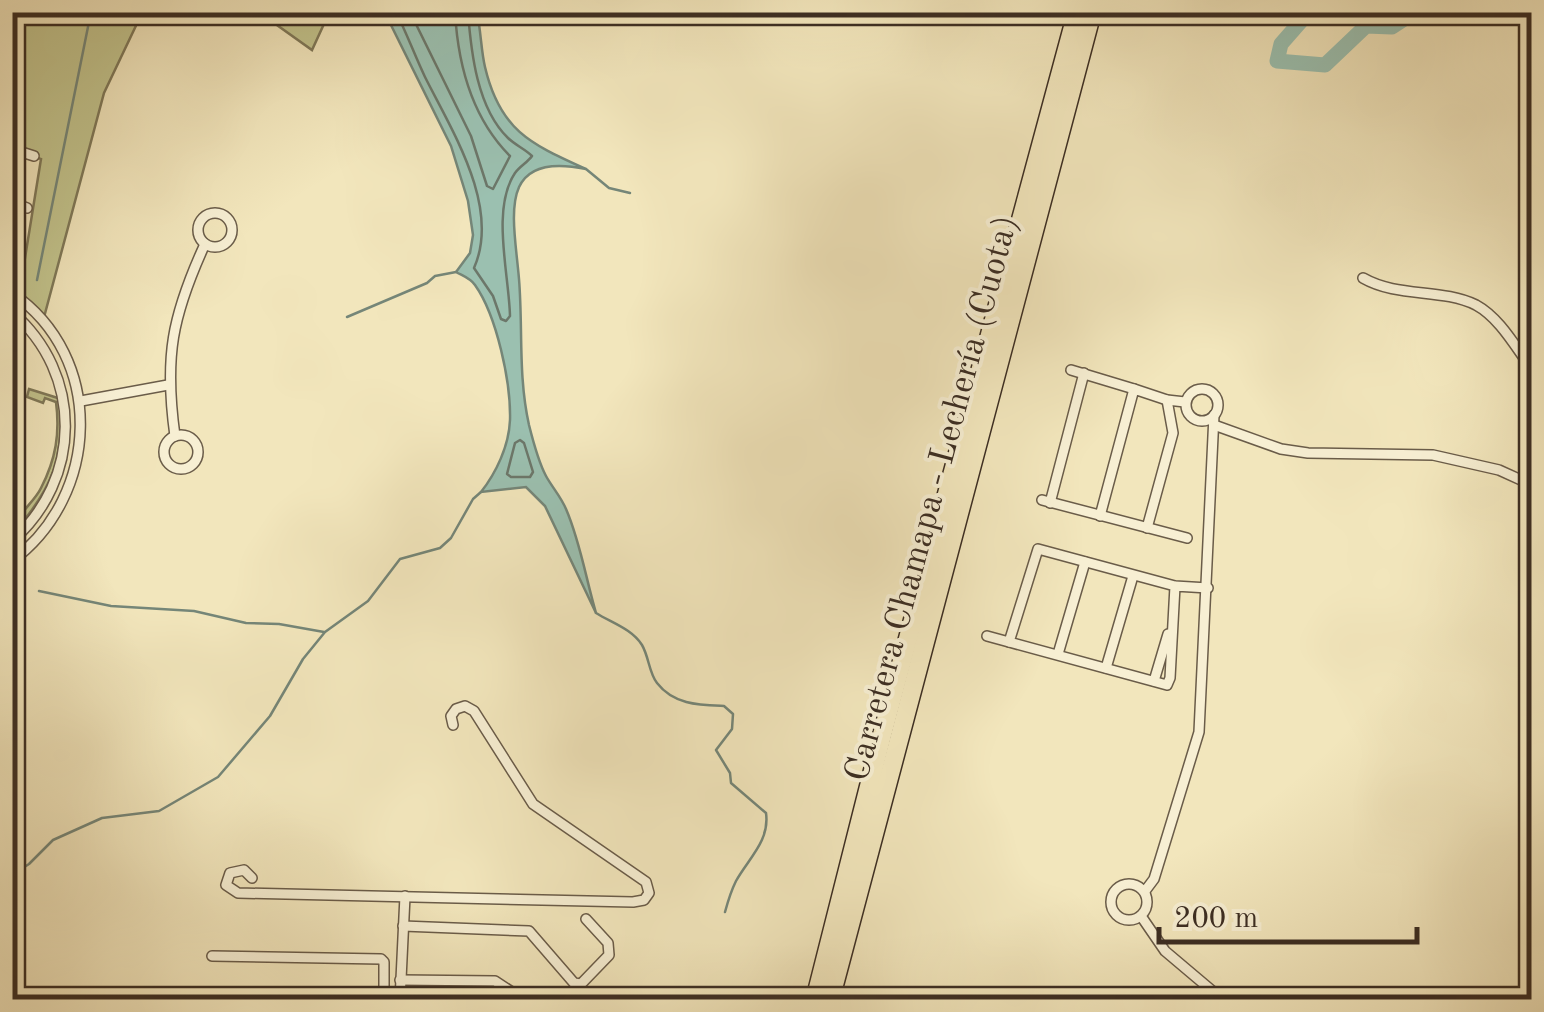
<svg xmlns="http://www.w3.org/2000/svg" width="1544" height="1012" viewBox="0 0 1544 1012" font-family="'Old Standard TT',serif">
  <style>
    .green { fill: #c2c38c; stroke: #7f7858; stroke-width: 2.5 }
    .water { fill: #9bc0b0; stroke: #758678; stroke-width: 2.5 }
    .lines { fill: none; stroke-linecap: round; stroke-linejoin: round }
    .shore { stroke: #6c776a; stroke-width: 2.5 }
    .stream { stroke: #758678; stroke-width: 2.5 }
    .river { stroke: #9bc0b0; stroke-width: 15 }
    .street-casing { stroke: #6a5c49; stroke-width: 12 }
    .highway-casing { stroke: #3c2e23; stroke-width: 21 }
    .street { stroke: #f7efd3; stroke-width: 9 }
    .highway { stroke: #f2e6bc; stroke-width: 18 }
    .labels { text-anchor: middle; stroke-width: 8; stroke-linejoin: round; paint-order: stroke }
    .street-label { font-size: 35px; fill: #3c2e23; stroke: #f7efd3 }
  </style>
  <rect width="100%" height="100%" fill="#f2e6bc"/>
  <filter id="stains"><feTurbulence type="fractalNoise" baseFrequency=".002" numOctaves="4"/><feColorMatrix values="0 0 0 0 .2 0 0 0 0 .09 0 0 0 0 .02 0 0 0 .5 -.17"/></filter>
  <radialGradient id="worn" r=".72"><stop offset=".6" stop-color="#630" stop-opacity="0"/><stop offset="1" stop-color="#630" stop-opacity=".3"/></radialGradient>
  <!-- green -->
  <g class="green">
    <path d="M13,13h129l-38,80 -61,228 -31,-28 1,-7 7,3 21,-130 -28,-10v-12l6,-16 -6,-2z"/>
    <path d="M260,13h69l-17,37z"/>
    <path d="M29,389l32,10c2,62 -7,87 -48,135 -1,-16 21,-31 28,-46 15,-29 19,-55 15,-86l-11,-4 -2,5 -16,-6z"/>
  </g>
  <!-- water -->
  <path class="water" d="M385,13h92c4,18 4,37 8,54 15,64 46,77 101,102 -91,-19 -72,50 -67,110 4,49 -1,97 10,146 4,16 9,36 17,51 6,11 15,21 20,33 14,32 20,70 30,104l-51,-107 -19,-19 -45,5c15,-19 28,-46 29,-72 1,-37 -13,-104 -35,-135 -5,-7 -12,-9 -19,-13l14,-19 3,-18 -5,-34 -17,-55z"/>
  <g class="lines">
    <!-- shore -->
    <g class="shore">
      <path d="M396,12c11,22 19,44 29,65 27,54 76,130 49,191l19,28 8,23 5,2 4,-5c-1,-42 -19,-107 5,-143 5,-7 13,-11 17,-17 -7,-7 -17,-11 -24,-18 -31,-30 -37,-86 -40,-126"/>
      <path d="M410,12l61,124 16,50 6,3 17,-33c-38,-38 -52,-90 -55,-144"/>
      <path d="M520,440l4,3 9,29 -3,5h-19l-4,-3 8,-31z"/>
    </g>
    <!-- stream -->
    <g class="stream">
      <path d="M586,169l23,19 21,5"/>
      <path d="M37,280l54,-268"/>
      <path d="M347,317l80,-34 8,-7 21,-4"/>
      <path d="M39,591l72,15 83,5 52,12 33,1 45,8"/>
      <path d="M596,613c16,10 36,16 46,32 7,12 7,28 15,38 17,22 43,22 67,23l9,8 -1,15 -16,21 14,23 1,10 35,30c4,28 -18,46 -30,68 -5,10 -8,20 -11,31"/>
      <path d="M12,875l17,-11 24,-24 49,-22 57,-7 59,-34 52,-61 33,-57 22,-27 43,-31 32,-42 40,-11 11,-10 22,-39 8,-7"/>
    </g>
    <!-- river -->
    <path class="river" d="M1309,12l-28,32 -4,17 48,4 41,-39 26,1 23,-15"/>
    <defs>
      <g id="street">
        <path d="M12,149l22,7"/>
        <path d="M12,202l15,6"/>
        <circle cx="215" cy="230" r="17"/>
        <path d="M12,258l5,2"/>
        <path d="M1363,278c35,20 78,10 113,27 24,13 40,43 56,64"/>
        <path d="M12,293c94,64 88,203 0,268"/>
        <path d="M12,312c72,62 70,168 0,229"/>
        <path d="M1071,370l63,19"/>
        <circle cx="1202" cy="405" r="16"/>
        <path d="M81,401l87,-16"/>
        <path d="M1214,425l67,24 27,4 125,2 66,15 33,15"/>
        <circle cx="181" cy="452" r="17"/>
        <path d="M175,436c-11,-79 -3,-120 30,-192"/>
        <path d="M1042,500l145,38"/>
        <path d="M1050,503l34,-130"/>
        <path d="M1100,516l34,-127 33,11 18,2"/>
        <path d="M1147,528l26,-95 -6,-33"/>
        <path d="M1175,586l-5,92 -3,7 -158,-43 29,-93 137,37 33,2"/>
        <path d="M987,636l22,6"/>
        <path d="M1058,654l27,-92"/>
        <path d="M1106,668l27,-92"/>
        <path d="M1154,681l14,-47"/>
        <path d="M252,878l-8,-8 -14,3 -4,12 12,8 395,9 11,-2 5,-7 -3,-11 -113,-78 -59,-93 -9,-5 -9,3 -5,7 2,9"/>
        <circle cx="1129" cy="902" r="18"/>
        <path d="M1145,891l9,-12 45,-147 15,-317"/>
        <path d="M1141,916l24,35 58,49"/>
        <path d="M403,926l126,5 45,52 7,1 28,-29 -1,-12 -22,-24"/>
        <path d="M212,956l169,3 3,3v38"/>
        <path d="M400,980l95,1 29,19"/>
        <path d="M400,1000l5,-104"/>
      </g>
      <g id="highway">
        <path d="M815,1000l67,-265 195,-723"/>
        <path d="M830,1000l262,-988"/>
      </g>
    </defs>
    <!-- street casing -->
    <use href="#street" class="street-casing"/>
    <!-- highway casing -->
    <use href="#highway" class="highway-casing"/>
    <!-- street -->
    <use href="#street" class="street"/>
    <!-- highway -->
    <use href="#highway" class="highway"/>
  </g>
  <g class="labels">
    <!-- street labels -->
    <g class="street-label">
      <text transform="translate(930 498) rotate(-75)" y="12">Carretera Chamapa - Lechería (Cuota)</text>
    </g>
  </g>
  <!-- margin -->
  <rect width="1544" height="1012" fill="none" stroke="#f2e6bc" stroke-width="50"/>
  <rect x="15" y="15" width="1514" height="982" fill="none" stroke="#3c2e23" stroke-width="5"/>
  <rect x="25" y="25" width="1494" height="962" fill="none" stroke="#3c2e23" stroke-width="2.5"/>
  <!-- scale -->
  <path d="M1159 927v15h258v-15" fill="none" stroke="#3c2e23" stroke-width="5"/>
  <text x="1174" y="927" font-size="30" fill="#3c2e23" stroke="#f7efd3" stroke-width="8" paint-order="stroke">200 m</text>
  <rect width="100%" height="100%" filter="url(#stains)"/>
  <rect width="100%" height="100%" fill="url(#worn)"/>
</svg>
